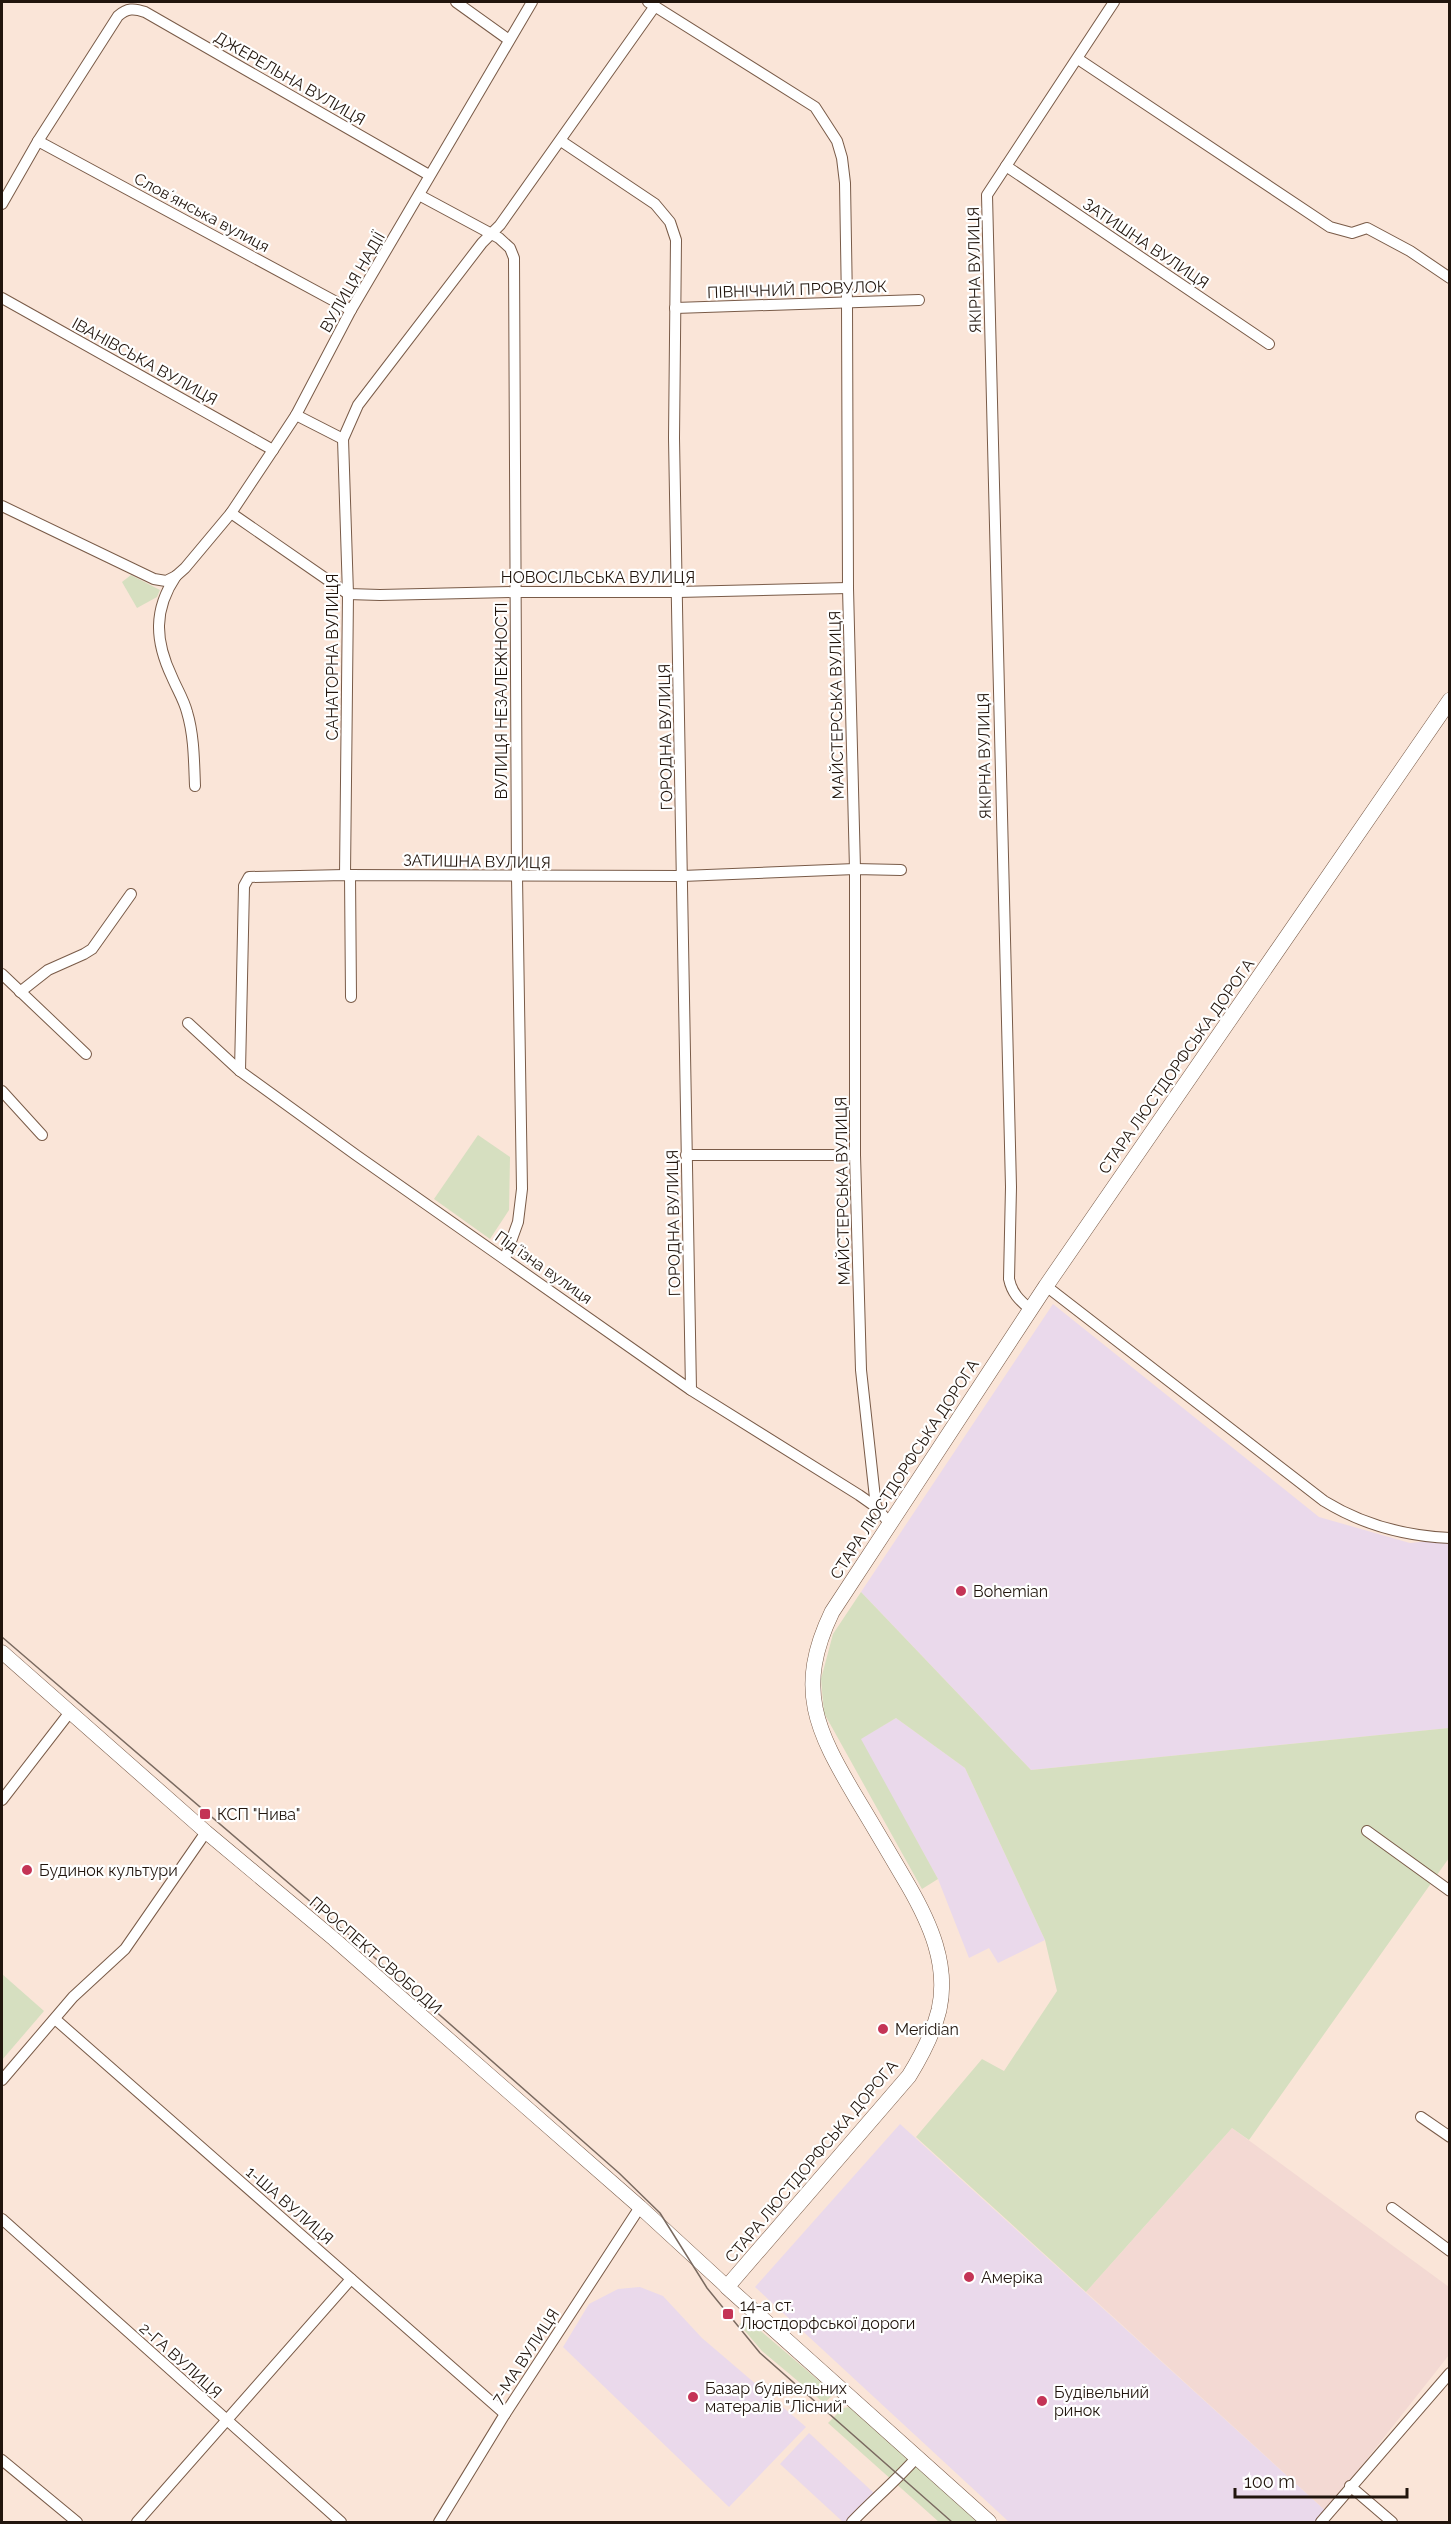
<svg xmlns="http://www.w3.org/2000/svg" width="1451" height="2524" viewBox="0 0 1451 2524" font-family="Raleway,sans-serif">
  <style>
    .commercial { fill: #ead9eb }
    .industrial { fill: #f3d9d3 }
    .green { fill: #d6dfc0 }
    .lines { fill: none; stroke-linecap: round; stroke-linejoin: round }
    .minor-casing { stroke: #795b48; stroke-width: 12 }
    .tertiary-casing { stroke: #795b48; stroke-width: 15 }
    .secondary-casing { stroke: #795b48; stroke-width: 16 }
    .minor { stroke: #fff; stroke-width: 10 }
    .tertiary { stroke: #fff; stroke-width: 14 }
    .secondary { stroke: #fff; stroke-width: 15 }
    .tram { stroke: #7a6a60; stroke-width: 1.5 }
    .poi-dot { fill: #c43456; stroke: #fff; stroke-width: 2 }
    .labels { text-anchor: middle; stroke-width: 4.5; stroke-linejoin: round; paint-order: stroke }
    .street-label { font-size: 16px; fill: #21150d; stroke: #fff }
    .poi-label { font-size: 16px; fill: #21150d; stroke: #fff; text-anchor: start }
  </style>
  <rect width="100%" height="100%" fill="#fae5d8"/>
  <!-- commercial -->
  <g class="commercial">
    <path d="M1053,1304l266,213 91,26 39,-4v189l-418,42 -170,-178z"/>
    <path d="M896,1718l69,50 80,172 -47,23 -9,-15 -20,10 -31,-79 -78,-140z"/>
    <path d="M900,2124l426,387 -10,11h-307l-254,-235z"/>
    <path d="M640,2287l23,9 39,42 104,89 -77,80 -166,-160 26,-43 29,-15z"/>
    <path d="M809,2433l66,61 -29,28h-3l-63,-58z"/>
  </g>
  <!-- industrial -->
  <path class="industrial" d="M1232,2128l217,159v68l-123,156 -240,-219z"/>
  <!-- green -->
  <g class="green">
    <path d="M131,575l29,15 -3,7 -20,11 -15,-26z"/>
    <path d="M478,1135l32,22 -1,53 -19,29 -56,-40z"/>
    <path d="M861,1592l170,178 418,-42v130l-200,282 -17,-12 -146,164 -170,-155 66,-78 22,12 53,-80 -12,-51 -80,-172 -69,-50 -35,21 77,140 -16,10 -98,-176 -3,-34 12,-45z"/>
    <path d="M2,1974l42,37 -42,49z"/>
    <path d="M745,2321l11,6 75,64 1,5 -8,7 -62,-52 -23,-27z"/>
    <path d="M849,2407l131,115h-41l-111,-99 15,-15z"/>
  </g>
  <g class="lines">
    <defs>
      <g id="minor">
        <path d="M456,2l53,38"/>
        <path d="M648,2l167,105 22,34 5,17 3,25 2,120 1,285 7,281v286l6,215 15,137"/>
        <path d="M1078,59l252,168 22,6 15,-5 43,23 40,27"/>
        <path d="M38,141l313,169"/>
        <path d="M561,141l94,63 15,18 6,18 -2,198 17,952"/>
        <path d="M1006,166l263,178"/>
        <path d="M419,195l80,43 11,10 4,10 3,619 5,312 -4,33 -13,36"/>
        <path d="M2,204l36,-63 80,-125c9,-8 16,-8 27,-4l284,163"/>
        <path d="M2,298l271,152"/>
        <path d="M675,308l244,-8"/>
        <path d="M296,415l47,24"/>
        <path d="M2,506l152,73 12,2 10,-5 9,-8 46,-55 42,-63 23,-35 55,-105 181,-308"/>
        <path d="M231,513l117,81 32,1 135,-3h163l170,-4"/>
        <path d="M176,576c-23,34 -21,65 -4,101 5,12 12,23 15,35 7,23 7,49 8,74"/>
        <path d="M345,875l3,-281 -5,-155 15,-34 124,-162 18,-18 155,-219"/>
        <path d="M350,875l1,122"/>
        <path d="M2,974l84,80"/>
        <path d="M20,992l28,-22 36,-16 8,-5 39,-55"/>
        <path d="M188,1023l52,48 116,84 335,235 168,105 17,12 14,17"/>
        <path d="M240,1071l4,-185 5,-9 96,-2 337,1 173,-7 46,1"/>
        <path d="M2,1091l40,44"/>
        <path d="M686,1155h169"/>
        <path d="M1046,1286l278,215c39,24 80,35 126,37"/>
        <path d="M1030,1309c-11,-9 -18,-16 -21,-30l2,-92 -24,-992 127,-193"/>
        <path d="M2,1800l68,-88"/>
        <path d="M1367,1831l83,60"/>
        <path d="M55,2019l450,395"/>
        <path d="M2,2080l71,-83 52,-48 81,-117"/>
        <path d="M1421,2117l29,20"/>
        <path d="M1392,2208l58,43"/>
        <path d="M2,2219l339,303"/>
        <path d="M2,2460l75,62"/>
        <path d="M1350,2486l42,36"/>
        <path d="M137,2522l214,-243"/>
        <path d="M439,2522l66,-108 135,-207"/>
        <path d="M852,2522c21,-22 45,-42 65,-65"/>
        <path d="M1321,2522l129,-149"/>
      </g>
      <path id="tertiary" d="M2,1652l204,180 128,107 306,268 87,80"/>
      <path id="secondary" d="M989,2522l-262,-235 182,-211c13,-21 24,-42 30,-66 10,-45 -9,-87 -31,-125 -17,-29 -34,-58 -51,-86 -41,-69 -62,-110 -25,-187l214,-326 404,-586"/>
    </defs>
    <!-- minor casing -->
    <use href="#minor" class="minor-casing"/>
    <!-- tertiary casing -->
    <use href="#tertiary" class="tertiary-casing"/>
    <!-- secondary casing -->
    <use href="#secondary" class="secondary-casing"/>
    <!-- minor -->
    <use href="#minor" class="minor"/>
    <!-- tertiary -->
    <use href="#tertiary" class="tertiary"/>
    <!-- secondary -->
    <use href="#secondary" class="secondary"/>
    <!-- tram -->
    <path class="tram" d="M2,1637l339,291 278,245 41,40 47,75 53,65 192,169"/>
  </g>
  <!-- markers -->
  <g class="poi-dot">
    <circle cx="961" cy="1591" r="6"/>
    <rect x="199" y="1808" width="12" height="12" rx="3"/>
    <circle cx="27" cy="1870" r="6"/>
    <circle cx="883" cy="2029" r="6"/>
    <circle cx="969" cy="2277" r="6"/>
    <rect x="722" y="2308" width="12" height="12" rx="3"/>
    <circle cx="693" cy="2397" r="6"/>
    <circle cx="1042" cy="2401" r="6"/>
  </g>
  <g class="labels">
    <!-- street labels -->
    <g class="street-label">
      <text transform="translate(290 78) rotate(30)" y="6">ДЖЕРЕЛЬНА ВУЛИЦЯ</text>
      <text transform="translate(202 212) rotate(28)" y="6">Словʼянська вулиця</text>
      <text transform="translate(1146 243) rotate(34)" y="6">ЗАТИШНА ВУЛИЦЯ</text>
      <text transform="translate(974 270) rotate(-91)" y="6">ЯКІРНА ВУЛИЦЯ</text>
      <text transform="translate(352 282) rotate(-60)" y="6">ВУЛИЦЯ НАДІЇ</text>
      <text transform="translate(797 289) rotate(-2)" y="6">ПІВНІЧНИЙ ПРОВУЛОК</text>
      <text transform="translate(145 361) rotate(29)" y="6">ІВАНІВСЬКА ВУЛИЦЯ</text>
      <text x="598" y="583">НОВОСІЛЬСЬКА ВУЛИЦЯ</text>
      <text transform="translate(332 657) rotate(-90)" y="6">САНАТОРНА ВУЛИЦЯ</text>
      <text transform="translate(501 701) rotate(-90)" y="6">ВУЛИЦЯ НЕЗАЛЕЖНОСТІ</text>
      <text transform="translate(836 705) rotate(-91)" y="6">МАЙСТЕРСЬКА ВУЛИЦЯ</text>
      <text transform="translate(665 737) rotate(-91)" y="6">ГОРОДНА ВУЛИЦЯ</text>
      <text transform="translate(984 756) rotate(-91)" y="6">ЯКІРНА ВУЛИЦЯ</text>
      <text transform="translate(477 861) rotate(1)" y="6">ЗАТИШНА ВУЛИЦЯ</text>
      <text transform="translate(1176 1066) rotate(-55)" y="6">СТАРА ЛЮСТДОРФСЬКА ДОРОГА</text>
      <text transform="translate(842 1191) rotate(-91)" y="6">МАЙСТЕРСЬКА ВУЛИЦЯ</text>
      <text transform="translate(673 1223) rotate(-91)" y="6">ГОРОДНА ВУЛИЦЯ</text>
      <text transform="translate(544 1267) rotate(35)" y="6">Підʼїзна вулиця</text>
      <text transform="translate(904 1469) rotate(-57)" y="6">СТАРА ЛЮСТДОРФСЬКА ДОРОГА</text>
      <text transform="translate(376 1955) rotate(41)" y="6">ПРОСПЕКТ СВОБОДИ</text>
      <text transform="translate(811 2161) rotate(-50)" y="6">СТАРА ЛЮСТДОРФСЬКА ДОРОГА</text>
      <text transform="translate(290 2205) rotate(41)" y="6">1-ША ВУЛИЦЯ</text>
      <text transform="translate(525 2356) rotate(-57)" y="6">7-МА ВУЛИЦЯ</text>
      <text transform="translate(181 2360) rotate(42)" y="6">2-ГА ВУЛИЦЯ</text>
    </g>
    <!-- poi labels -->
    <g class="poi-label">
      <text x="973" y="1597">Bohemian</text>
      <text x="217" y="1820">КСП "Нива"</text>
      <text x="39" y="1876">Будинок культури</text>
      <text x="895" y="2035">Meridian</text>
      <text x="981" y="2283">Амеріка</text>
      <text x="740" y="2311">14-а ст.<tspan x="740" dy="18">Люстдорфської дороги</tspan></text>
      <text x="705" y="2394">Базар будівельних<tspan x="705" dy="18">матералів "Лісний"</tspan></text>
      <text x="1054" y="2398">Будівельний<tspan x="1054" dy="18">ринок</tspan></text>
    </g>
  </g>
  <!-- border -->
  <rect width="1451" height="2524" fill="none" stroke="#21150d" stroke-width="6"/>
  <!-- scale -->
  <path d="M1235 2488v9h172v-9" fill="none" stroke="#21150d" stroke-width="3"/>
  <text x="1244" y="2488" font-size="18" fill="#21150d" stroke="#ffffff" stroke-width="4.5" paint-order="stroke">100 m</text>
</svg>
